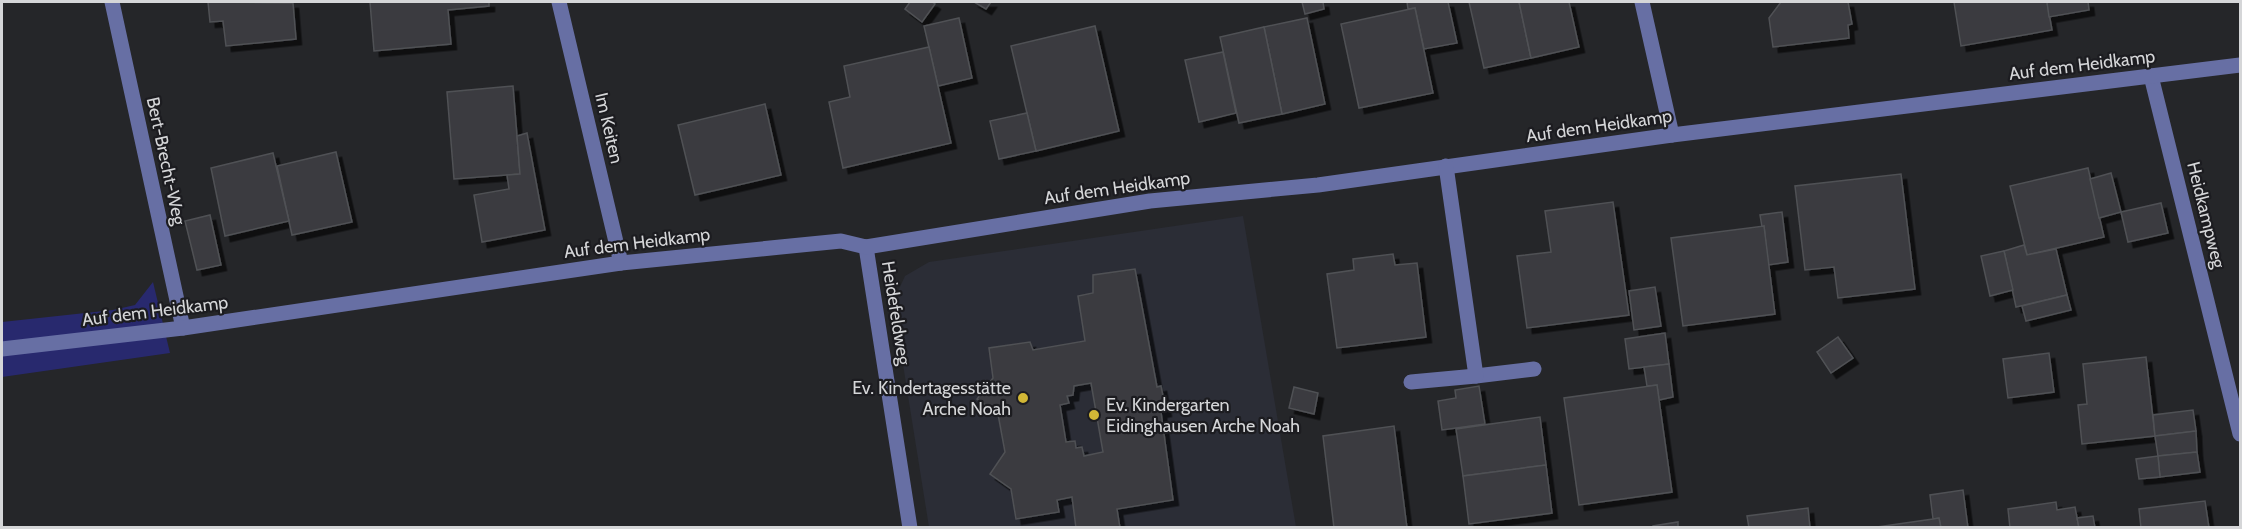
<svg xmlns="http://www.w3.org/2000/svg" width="2242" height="529" viewBox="0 0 2242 529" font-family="Cabin,sans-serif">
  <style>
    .built { fill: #2b2d36 }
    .green { fill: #28296e }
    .building { fill: #3a3b3f; stroke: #505155; stroke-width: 1.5; fill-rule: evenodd; filter: url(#shadow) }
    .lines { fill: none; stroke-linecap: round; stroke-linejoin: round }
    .minor { stroke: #676fa4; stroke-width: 15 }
    .poi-dot { fill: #d2b736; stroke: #1c1c20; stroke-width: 2 }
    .labels { text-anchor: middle; stroke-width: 4.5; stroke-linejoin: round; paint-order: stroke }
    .street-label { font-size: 18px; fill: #d5d6d8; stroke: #1c1c20 }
    .poi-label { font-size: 18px; fill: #d5d6d8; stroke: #1c1c20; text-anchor: end }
  </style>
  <defs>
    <filter id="shadow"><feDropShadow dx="5.5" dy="5.5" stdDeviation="0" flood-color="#0009"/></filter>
  </defs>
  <rect width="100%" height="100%" fill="#252629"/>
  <!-- built -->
  <path class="built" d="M1243,216l53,311h-367l-36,-225 12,-26 24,-14z"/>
  <!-- green -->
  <path class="green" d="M153,282l17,71 -168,24v-55l111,-12 22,-5z"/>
  <!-- building -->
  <g class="building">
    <path d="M208,2l85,1 3,36 -70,7 -3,-25 -13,1z"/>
    <path d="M370,2h119v4l-41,4 3,34 -77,7z"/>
    <path d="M910,2h22l3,2 -13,18 -17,-13z"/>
    <path d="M974,2h17l-5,7z"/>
    <path d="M1302,2h21l1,7 -19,5z"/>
    <path d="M1407,2h41l9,41 -33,6 -9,-41 -7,1z"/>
    <path d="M1469,2h50l12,56 -47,10z"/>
    <path d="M1519,2h50l10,45 -48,11z"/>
    <path d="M1781,2h67l4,22 -4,1 1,13 -76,9 -4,-29z"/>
    <path d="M1954,2h93l5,28 -91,16z"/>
    <path d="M2047,2h41l1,8 -40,7z"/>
    <path d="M1415,8l18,85 -74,15 -18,-84z"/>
    <path d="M959,18l13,60 -34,8 -14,-60z"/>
    <path d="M1307,18l18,86 -43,10 -18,-87z"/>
    <path d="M1095,26l24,105 -83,20 -25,-105z"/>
    <path d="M1264,27l18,87 -43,9 -19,-86z"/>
    <path d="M929,47l22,96 -108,25 -14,-66 21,-5 -6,-31z"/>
    <path d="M1223,52l13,61 -37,9 -14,-62z"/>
    <path d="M513,86l7,88 -66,5 -7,-87z"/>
    <path d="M765,104l16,71 -86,20 -17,-70z"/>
    <path d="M1027,113l9,38 -37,8 -9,-38z"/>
    <path d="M527,133l18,97 -63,12 -8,-47 35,-6 -2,-14 13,-1 -3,-38z"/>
    <path d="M336,152l16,70 -60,13 -15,-69z"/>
    <path d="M273,153l16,68 -64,15 -14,-68z"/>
    <path d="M2088,168l16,69 -77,18 -17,-69z"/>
    <path d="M2111,173l10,39 -22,6 -9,-39z"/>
    <path d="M1901,174l14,115 -77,9 -4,-31 -29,3 -10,-84z"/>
    <path d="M1613,202l16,113 -102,13 -10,-72 34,-4 -6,-41z"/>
    <path d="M2161,203l7,30 -40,9 -7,-30z"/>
    <path d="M1782,212l6,50 -20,3 -4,-39 -2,1 -2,-12z"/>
    <path d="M210,215l11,50 -24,5 -12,-49z"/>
    <path d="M1764,226l11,88 -92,12 -12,-88z"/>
    <path d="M2024,245l3,10 29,-6 11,46 -51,12 -12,-56z"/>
    <path d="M2004,251l9,39 -23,6 -9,-40z"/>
    <path d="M1393,254l2,11 22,-2 9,74 -89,11 -10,-74 27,-4 -1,-11z"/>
    <path d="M1135,269l22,118 4,-1 5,25 -5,1 12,88 -56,9 3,19h-44l-4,-31 -15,3 2,12 -43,7 -5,-30 -21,-15 15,-22 -7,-38 -21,-15 16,-21 -4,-30 41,-6 3,8 52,-9 -7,-45 15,-3v-18zM1091,383l12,69 -19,4 -2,-9 -6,1 -1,-7 -9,1 -6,-37 9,-2 -2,-7 6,-1 1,-9z"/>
    <path d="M1655,287l6,39 -27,4 -5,-39z"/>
    <path d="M2067,295l4,15 -45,11 -4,-15z"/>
    <path d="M1665,333l4,31 -40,5 -4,-30z"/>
    <path d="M1838,337l15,21 -22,15 -14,-21z"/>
    <path d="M2049,353l5,39 -46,6 -5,-39z"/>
    <path d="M2146,357l9,79 -73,8 -4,-39 9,-1 -4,-40z"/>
    <path d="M1669,364l4,33 -14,3 -2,-15 -10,1 -3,-19z"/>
    <path d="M1657,385l15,107 -93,13 -15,-107z"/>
    <path d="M1479,386l6,38 -43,6 -4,-29 18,-3 -1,-8z"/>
    <path d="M1294,387l24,6 -4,21 -25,-6z"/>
    <path d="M2193,410l3,21 -41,5 -2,-21z"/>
    <path d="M1540,417l6,48 -83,11 -7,-47z"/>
    <path d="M1394,426l13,102h-73l-11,-92z"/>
    <path d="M2196,431l1,21 -39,4 -3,-20z"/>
    <path d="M2197,452l3,20 -40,5 -2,-21z"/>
    <path d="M2158,456l2,21 -21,2 -3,-20z"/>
    <path d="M1546,465l6,48 -83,11 -6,-48z"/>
    <path d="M1963,490l5,38h-27l-2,-10 -6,1 -3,-24z"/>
    <path d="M2205,501l4,27h-68l-2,-19z"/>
    <path d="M2056,502l1,8 18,-3 4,21h-69l-2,-19z"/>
    <path d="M1808,508l2,20h-61l-2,-12z"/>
    <path d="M2093,516l2,12h-16l-2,-10z"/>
    <path d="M1939,518l2,10h-71l63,-9z"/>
    <path d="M1678,522v6h-25v-2z"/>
  </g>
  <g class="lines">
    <!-- minor -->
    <g class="minor">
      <path d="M112,2l71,326"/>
      <path d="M559,2l62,261"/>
      <path d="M1642,2l30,133"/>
      <path d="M2151,76l89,358"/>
      <path d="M866,247l44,281"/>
      <path d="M2,349l181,-21 438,-65 220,-22 25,6 284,-46 168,-16 354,-50 568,-70"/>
      <path d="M1476,376l58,-7"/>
      <path d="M1411,382l65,-6 -30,-210"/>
    </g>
  </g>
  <!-- markers -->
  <g class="poi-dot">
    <circle cx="1023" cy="398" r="6"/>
    <circle cx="1094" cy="415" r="6"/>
  </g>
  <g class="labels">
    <!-- street labels -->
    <g class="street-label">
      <text transform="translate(2082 65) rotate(-7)" y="6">Auf dem Heidkamp</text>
      <text transform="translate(1599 126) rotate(-8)" y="6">Auf dem Heidkamp</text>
      <text transform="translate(609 128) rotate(77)" y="6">Im Keiten</text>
      <text transform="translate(166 161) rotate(78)" y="6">Bert-Brecht-Weg</text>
      <text transform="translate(1117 188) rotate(-8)" y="6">Auf dem Heidkamp</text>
      <text transform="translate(2206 215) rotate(76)" y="6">Heidkampweg</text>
      <text transform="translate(637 243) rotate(-7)" y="6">Auf dem Heidkamp</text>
      <text transform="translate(155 311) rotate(-7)" y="6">Auf dem Heidkamp</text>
      <text transform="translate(896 313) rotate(81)" y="6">Heidefeldweg</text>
    </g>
    <!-- poi labels -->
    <g class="poi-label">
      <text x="1011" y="394">Ev. Kindertagesstätte<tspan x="1011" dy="21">Arche Noah</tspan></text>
      <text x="1106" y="411" text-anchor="start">Ev. Kindergarten<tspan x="1106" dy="21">Eidinghausen Arche Noah</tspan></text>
    </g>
  </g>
  <!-- border -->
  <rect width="2242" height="529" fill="none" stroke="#d5d6d8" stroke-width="6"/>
</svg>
